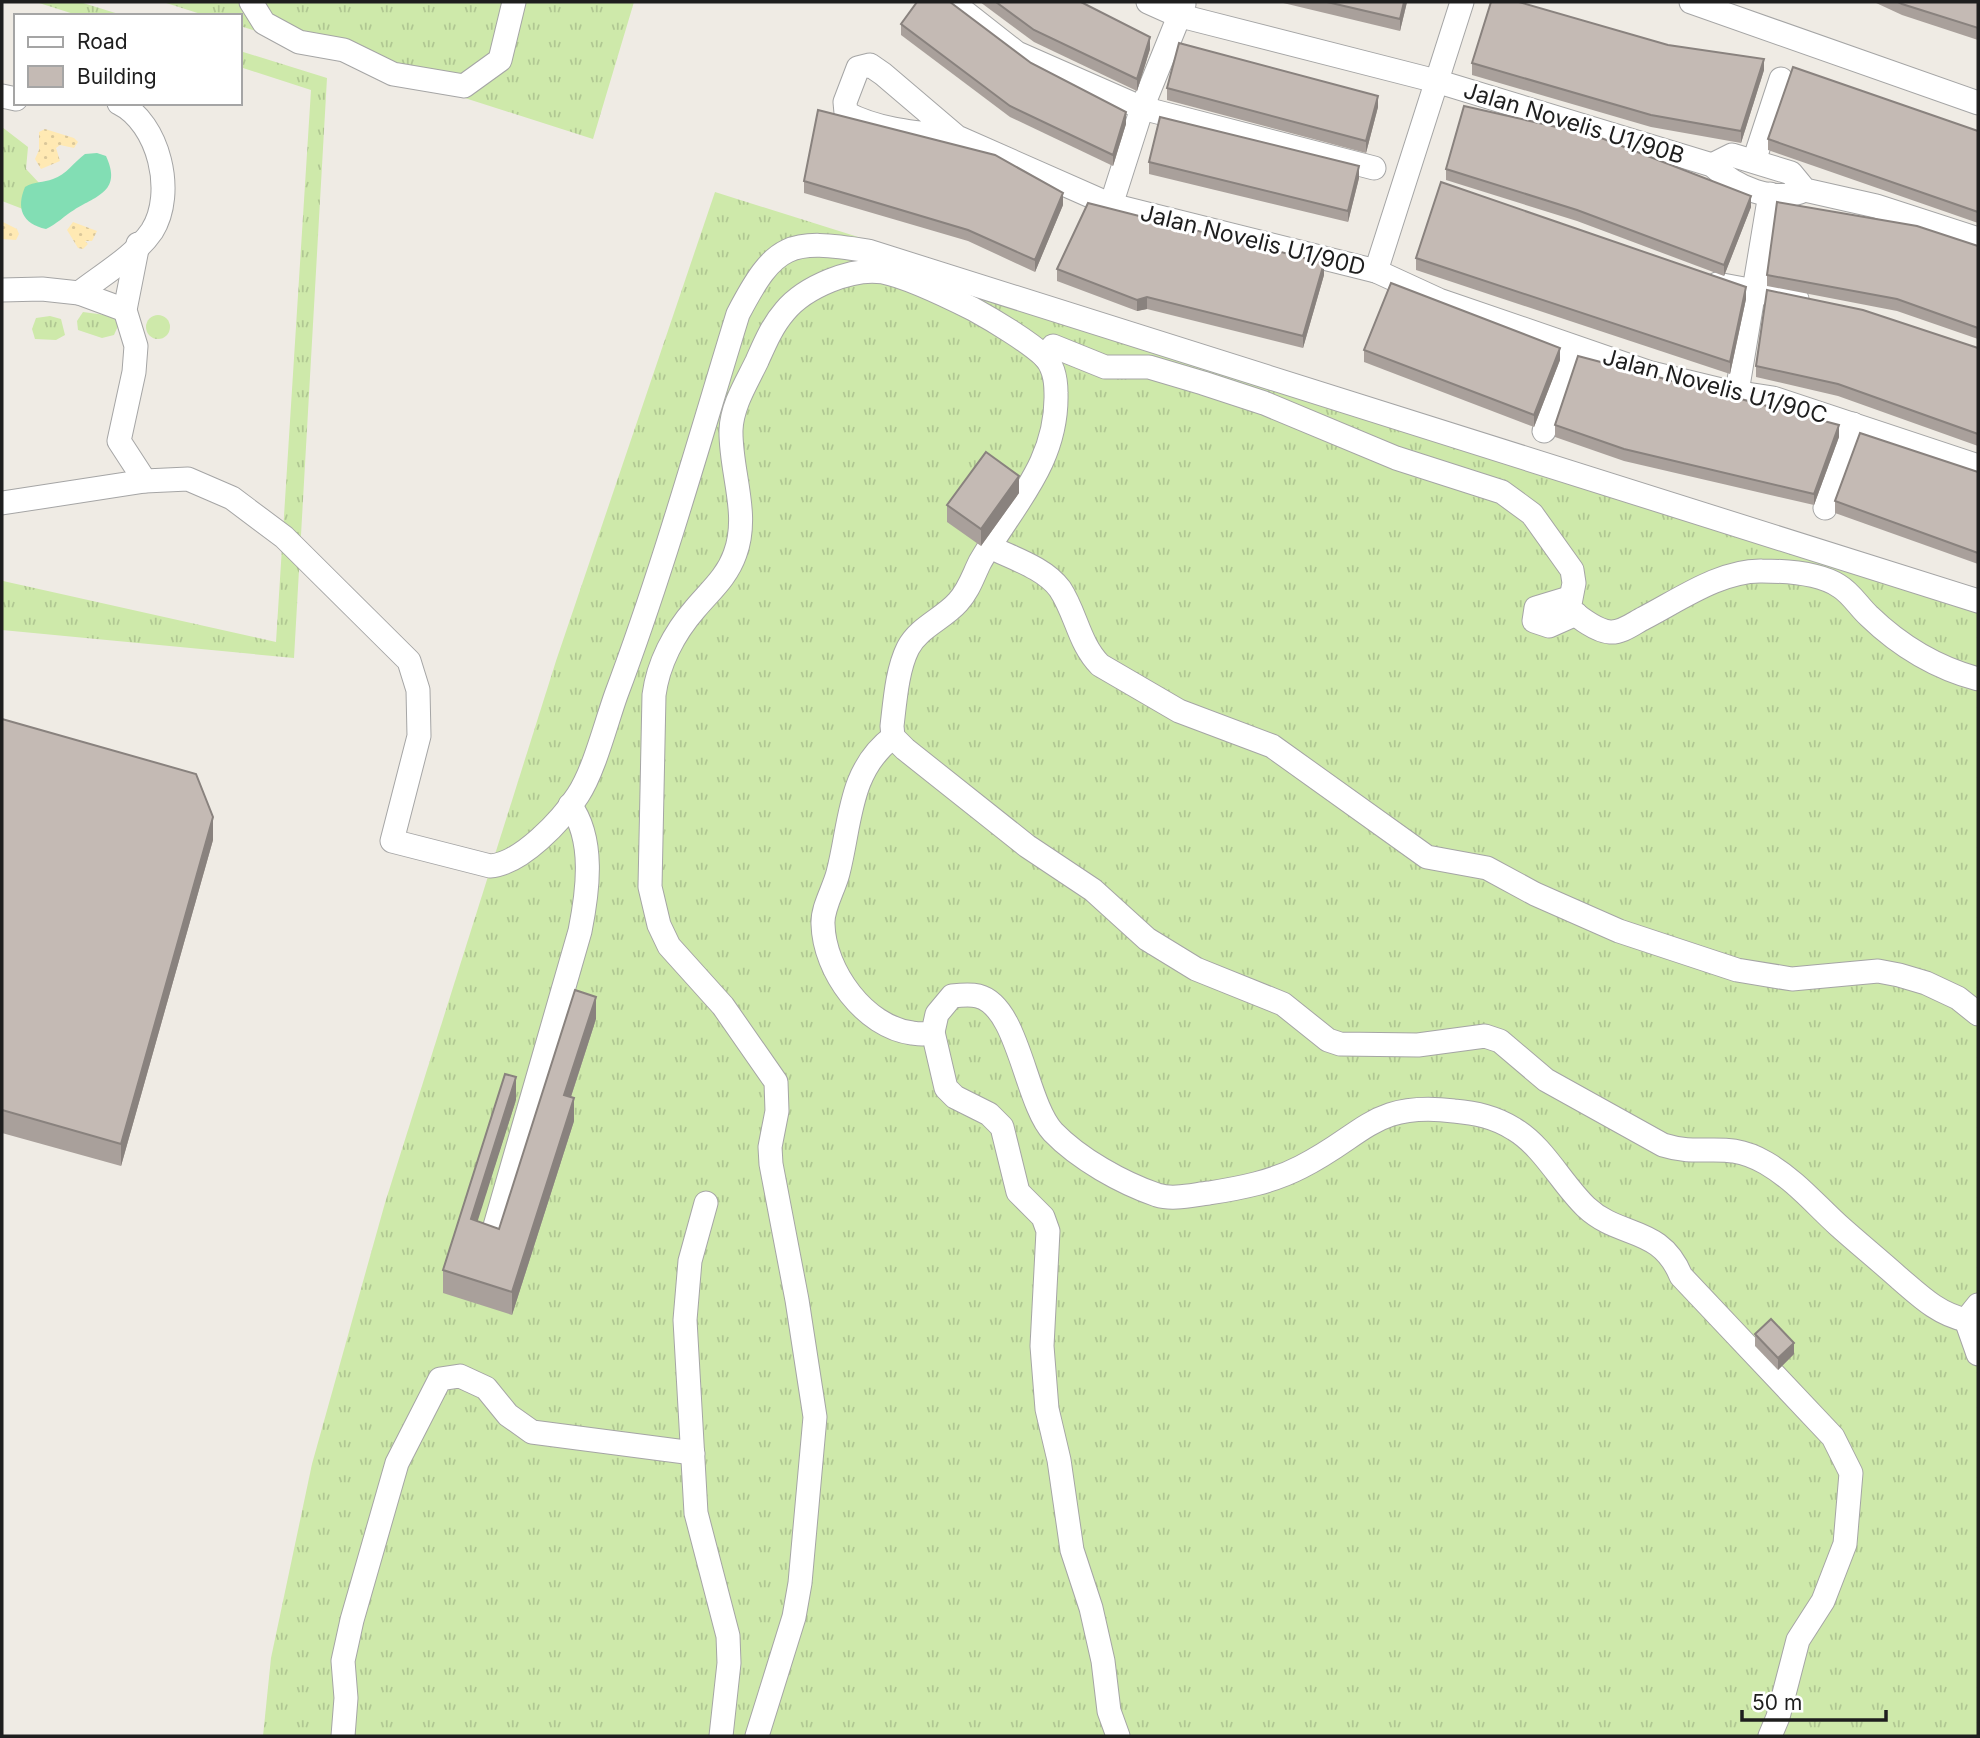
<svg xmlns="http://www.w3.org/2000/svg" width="1980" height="1738" viewBox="0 0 1980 1738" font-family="Inter,sans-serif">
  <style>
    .grass { fill: url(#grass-tufts) }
    .sand { fill: url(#sand-dots) }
    .pitch { fill: #82deb4 }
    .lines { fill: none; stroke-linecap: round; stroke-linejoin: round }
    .minor-casing { stroke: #a5a5a5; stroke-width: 25 }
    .minor { stroke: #fff; stroke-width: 23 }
    .wall { fill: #a9a09b }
    .shaded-wall { fill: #89827e }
    .building { fill: #c4bab4; stroke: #89827e; stroke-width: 2 }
    .labels { text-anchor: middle; stroke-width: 6; stroke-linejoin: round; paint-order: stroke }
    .street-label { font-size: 23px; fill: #1e1e1e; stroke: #fff }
  </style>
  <defs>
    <pattern id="grass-tufts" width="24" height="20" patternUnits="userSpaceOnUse" patternTransform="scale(1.75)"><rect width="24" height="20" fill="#cee9aa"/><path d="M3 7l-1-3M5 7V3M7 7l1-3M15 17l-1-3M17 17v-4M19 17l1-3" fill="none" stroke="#b0c792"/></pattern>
    <pattern id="sand-dots" width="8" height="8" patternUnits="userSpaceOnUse" patternTransform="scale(1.75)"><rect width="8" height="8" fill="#ffe9b3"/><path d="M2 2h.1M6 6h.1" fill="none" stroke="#dac79a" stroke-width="1.8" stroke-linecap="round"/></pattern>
  </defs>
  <rect width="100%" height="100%" fill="#efebe4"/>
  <!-- grass -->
  <g class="grass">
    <path d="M36,2h44l45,14h-45z"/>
    <path d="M163,2h471l-41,137 -353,-113v-10h-33z"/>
    <path d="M240,51l87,27 -33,580 -292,-28 1,-49 273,61 35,-552 -71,-23z"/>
    <path d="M2,127l26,20 -2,22 15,16 -13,26 -26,-10z"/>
    <path d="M715,192l1263,397v1147h-1715l8,-78 41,-194 73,-261 171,-542z"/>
    <path d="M83,312l30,4 5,10 -4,9 -12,3 -24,-8 -1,-9z"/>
    <circle cx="158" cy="327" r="12"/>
    <path d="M50,316l11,3 4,16 -9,5 -21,-1 -3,-10 4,-11z"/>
  </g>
  <!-- sand -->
  <g class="sand">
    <path d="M45,129l29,9 4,4 -4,6 -14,-3 -4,3 4,13 -19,8 -6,-10 4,-9v-18z"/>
    <path d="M2,216l1,6 14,7 2,5 -3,6 -14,-1z"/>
    <path d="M73,222l24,9 -5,10h-7l3,3 -5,5 -5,-1 -11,-18z"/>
  </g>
  <!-- pitch -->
  <path class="pitch" d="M97,153l9,3c16,35 -8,39 -32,54 -10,6 -17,14 -28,19 -24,-5 -30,-21 -21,-42 10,-6 18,-4 28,-8 13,-4 21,-17 32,-25z"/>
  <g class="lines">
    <defs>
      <g id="minor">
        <path d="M251,2l13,21 35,19 45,8 49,24 71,12 36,-26 14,-58"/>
        <path d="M952,2l65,51 125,55 232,60"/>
        <path d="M1148,2l29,13 259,66 276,84c23,22 62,40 93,25"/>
        <path d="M1691,2l287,101"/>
        <path d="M2,96l14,3"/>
        <path d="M957,137c-38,-4 -77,-6 -111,-24l-1,-11 13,-34 12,-3 13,9 74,63 154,68 265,66 63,29 212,73 70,17 52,8 205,68"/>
        <path d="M1754,161l27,-82"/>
        <path d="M1712,165l20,-10 59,18 14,17 71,16 102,33"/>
        <path d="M1111,205l31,-97 42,-104"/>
        <path d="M138,244l-13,66 11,36 -2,26 -15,69 26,40 43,-2 44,19 52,39 125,124 9,29 1,46 -27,105 98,25c31,-2 72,-46 88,-71 16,-24 28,-72 38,-100 47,-125 83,-254 122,-381 37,-71 51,-76 130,-63l1110,350"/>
        <path d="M1376,271l86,-269"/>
        <path d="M1717,284l80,15"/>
        <path d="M2,290l40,-1 37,4c23,-18 56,-37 73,-62 24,-38 7,-108 -33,-128"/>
        <path d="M79,293l46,17"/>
        <path d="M1045,357l8,-11 52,21h44l54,16 61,20 132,55 106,34 30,22 40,56 2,13 -5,26c11,9 27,22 41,23 12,1 24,-9 34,-14 35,-18 77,-48 118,-47 23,0 57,2 77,15 12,7 20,21 30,30 31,30 68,52 109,63"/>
        <path d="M1737,392l33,-198"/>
        <path d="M1544,431l30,-84"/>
        <path d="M2,503l143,-22"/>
        <path d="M1825,508l28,-84"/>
        <path d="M990,547c22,11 55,21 70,42 16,24 19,55 40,76l79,46 93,35 155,111 60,11 48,26 84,37 118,39 55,9 86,-8 21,4 27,8 32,15 20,16"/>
        <path d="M1569,598l-33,10 -2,13 15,5 27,-12"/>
        <path d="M893,737c-45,34 -42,86 -55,136 -4,16 -16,35 -15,51 1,47 42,103 89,109 7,1 13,2 21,-1l4,-18 15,-18c9,-1 18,-2 26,0 41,10 47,106 75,136 26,27 69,51 104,63 16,5 35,0 52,-2 32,-5 63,-11 92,-26 64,-32 72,-66 153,-56 22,2 41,6 60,18 30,18 47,54 72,78 34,32 74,18 95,69l152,161 18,36 -6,71 -22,57 -25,39 -20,77 -8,19"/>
        <path d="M933,1032l13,56 9,9 34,17 13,13 16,65 25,25 5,14 -6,115 5,63 12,51 13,90 19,58 12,53 6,50 9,25"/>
        <path d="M706,1203l-16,58 -5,59 11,193 32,123 1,27 -8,73"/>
        <path d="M491,1240l89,-309c8,-40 15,-92 -10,-126"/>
        <path d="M1978,1305l-12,15 12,34"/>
        <path d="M343,1736l3,-38 -3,-37 9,-41 45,-157 43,-84 20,-3 26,12 22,27 24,17 161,21"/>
        <path d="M757,1736l37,-119 6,-34 15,-166 -18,-117 -26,-136 -1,-17 7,-36 -1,-29 -53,-76 -54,-60 -10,-21 -9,-38 4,-192c4,-31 20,-62 41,-86 15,-18 32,-32 40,-55 15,-40 -5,-83 -4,-124 1,-25 16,-48 26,-69 8,-18 15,-35 28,-50 20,-24 67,-44 98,-39 25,5 66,25 90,37 20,11 55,32 71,47 10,10 12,24 12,37 2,70 -44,113 -76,169 -7,14 -11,28 -22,40 -15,17 -39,25 -50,46 -11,22 -13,53 -16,78l1,11 12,12 122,97 66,44 54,49 49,30 87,35 45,36 12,4 78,1 67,-9 15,5 46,39 117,65c41,13 61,-6 103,18 29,17 48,40 72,62 20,18 41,35 61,53 21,18 39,36 67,42"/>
      </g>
    </defs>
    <!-- minor casing -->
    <use href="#minor" class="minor-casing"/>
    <!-- minor -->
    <use href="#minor" class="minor"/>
  </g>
  <!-- wall -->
  <g class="wall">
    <path d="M980,2h101l69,47 -13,42 -103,-49z"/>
    <path d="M1279,2h128l-7,29z"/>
    <path d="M1874,2h104v38l-76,-25z"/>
    <path d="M901,24l130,39 95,61 -13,42 -103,-49 -109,-82z"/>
    <path d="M1668,45l96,25 -23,73 -90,-16 -179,-52v-12z"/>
    <path d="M1167,88l211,19 -12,46 -199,-53z"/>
    <path d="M1978,131v92l-210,-73v-11z"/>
    <path d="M1149,162l210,16 -11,44 -199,-48z"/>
    <path d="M1446,169l305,38 -27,69 -147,-55 -131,-41z"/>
    <path d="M804,181l259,24 -28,67 -67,-31 -164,-48z"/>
    <path d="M1978,246v93l-81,-28 -130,-25v-11z"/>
    <path d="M1416,258l330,41 -16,75 -314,-104z"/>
    <path d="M1057,269l267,6 -21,73 -156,-39 -10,2 -80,-30z"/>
    <path d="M1978,348v98l-140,-50 -82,-19v-11z"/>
    <path d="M1364,350l196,10 -26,67 -170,-65z"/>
    <path d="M1555,425l284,12 -25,68 -190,-44 -69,-24z"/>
    <path d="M1978,472v92l-143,-51v-12z"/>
    <path d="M1019,493l-38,53 -34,-24v-17z"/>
    <path d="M2,719l211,121 -92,326 -119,-33z"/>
    <path d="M596,1019l-25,78 3,24 -62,194 -69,-22v-23l73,-170 -39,121 22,8z"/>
    <path d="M1755,1334l39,20 -16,16 -23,-24z"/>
  </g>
  <!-- shaded-wall -->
  <g class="shaded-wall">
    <path d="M1404,2h3l-7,29v-12z"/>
    <path d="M1150,37v12l-13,42v-12z"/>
    <path d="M1764,59v11l-23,73v-12z"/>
    <path d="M1378,96v11l-12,46v-12z"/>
    <path d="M1126,112v12l-13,42v-11z"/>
    <path d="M1359,166v12l-11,44v-11z"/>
    <path d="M1063,193v12l-28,67v-12z"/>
    <path d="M1751,196v11l-27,69v-11z"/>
    <path d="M1324,263v12l-21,73v-12z"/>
    <path d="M1746,287v12l-16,75v-12z"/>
    <path d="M1147,297v12l-10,2v-11z"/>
    <path d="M1560,348v12l-26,67v-12z"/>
    <path d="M1839,425v12l-25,68v-11z"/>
    <path d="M1019,476v17l-38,53v-17z"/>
    <path d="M213,817v23l-92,326v-22z"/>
    <path d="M596,997v22l-32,99v-23z"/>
    <path d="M516,1077v23l-45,142v-23z"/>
    <path d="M574,1098v23l-62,194v-23z"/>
    <path d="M1794,1343v11l-16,16v-12z"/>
  </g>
  <!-- building -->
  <g class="building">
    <path d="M917,2h33l81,61 95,49 -13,43 -103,-49 -109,-82z"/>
    <path d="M996,2h85l69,35 -13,42 -103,-49z"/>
    <path d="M1327,2h77l-4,17z"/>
    <path d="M1491,2h28l149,43 96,14 -23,72 -90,-16 -179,-52z"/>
    <path d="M1898,2h80v26l-76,-24z"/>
    <path d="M1179,43l199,53 -12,45 -199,-53z"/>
    <path d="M1793,67l185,64v81l-210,-73z"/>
    <path d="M1464,106l132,30 155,60 -27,69 -147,-55 -131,-41z"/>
    <path d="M818,110l177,45 68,38 -28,67 -67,-30 -164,-49z"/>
    <path d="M1160,117l199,49 -11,45 -199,-49z"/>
    <path d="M1441,182l305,105 -16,75 -314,-104z"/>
    <path d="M1777,202l140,24 61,20v82l-81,-29 -130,-24z"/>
    <path d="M1088,203l236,60 -21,73 -156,-39 -10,3 -80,-31z"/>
    <path d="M1391,283l169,65 -26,67 -170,-65z"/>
    <path d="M1767,290l96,20 115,38v86l-140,-50 -82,-18z"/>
    <path d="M1578,356l261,69 -25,69 -190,-45 -69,-24z"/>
    <path d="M1860,433l118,39v81l-143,-52z"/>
    <path d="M986,452l33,24 -38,53 -34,-24z"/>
    <path d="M2,719l194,55 17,43 -92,327 -119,-34z"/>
    <path d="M575,990l21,7 -32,98 10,3 -62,194 -69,-22 62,-196 11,3 -45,142 28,10z"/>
    <path d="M1771,1319l23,24 -16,15 -23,-24z"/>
  </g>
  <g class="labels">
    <!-- street labels -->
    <g class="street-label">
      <text transform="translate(1574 123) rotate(17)" y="8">Jalan Novelis U1/90B</text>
      <text transform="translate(1253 240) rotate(14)" y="8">Jalan Novelis U1/90D</text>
      <text transform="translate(1715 386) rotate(15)" y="8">Jalan Novelis U1/90C</text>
    </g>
  </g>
  <!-- border -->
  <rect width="1980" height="1738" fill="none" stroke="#1e1e1e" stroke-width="7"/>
  <!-- legend -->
  <rect x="14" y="14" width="228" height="91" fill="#ffffff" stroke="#a5a5a5" stroke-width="2"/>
  <rect x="28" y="37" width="35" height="10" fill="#ffffff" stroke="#a5a5a5" stroke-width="2"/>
  <text x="77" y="49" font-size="21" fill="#1e1e1e">Road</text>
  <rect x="28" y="66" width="35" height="21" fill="#c4bab4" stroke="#a5a5a5" stroke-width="2"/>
  <text x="77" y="84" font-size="21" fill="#1e1e1e">Building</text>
  <!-- scale -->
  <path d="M1742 1710v10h144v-10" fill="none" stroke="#1e1e1e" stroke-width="3.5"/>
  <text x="1752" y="1710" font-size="21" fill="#1e1e1e" stroke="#ffffff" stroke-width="5" paint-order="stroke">50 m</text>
</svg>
